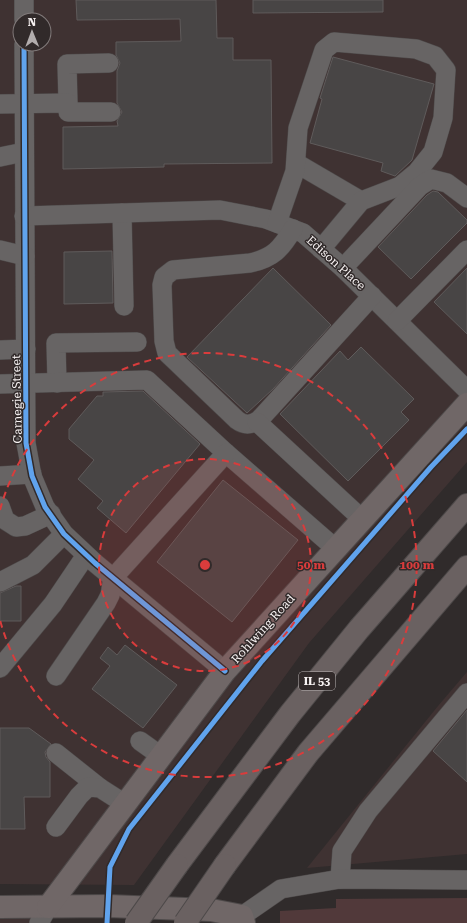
<svg xmlns="http://www.w3.org/2000/svg" width="467" height="923" viewBox="0 0 467 923" font-family="'Roboto Serif',serif">
  <style>
    .built { fill: #3f3232; fill-rule: evenodd }
    .green { fill: #51393a }
    .building { fill: #484545; stroke: #5f5b5b }
    .lines { fill: none; stroke-linecap: round; stroke-linejoin: round }
    .minor-casing { stroke: #4d4949; stroke-width: 20 }
    .major-casing { stroke: #4d4949; stroke-width: 24 }
    .highway-casing { stroke: #4d4949; stroke-width: 24 }
    .minor { stroke: #676464; stroke-width: 19 }
    .major { stroke: #706767; stroke-width: 22 }
    .highway { stroke: #6a6161; stroke-width: 22 }
    .highway-bridge-casing { stroke: #4d4949; stroke-width: 24; stroke-linecap: butt }
    .highway-bridge { stroke: #6a6161; stroke-width: 22 }
    .cycleway-casing { stroke: #312a2a; stroke-width: 8 }
    .cycleway { stroke: #60a3ed; stroke-width: 5 }
    .ring { fill: none; stroke: #d93c3c; stroke-width: 2; stroke-dasharray: 7 5 }
    .labels { text-anchor: middle; stroke-width: 3; stroke-linejoin: round; paint-order: stroke }
    .shield { fill: #312a2a; stroke: #bcb7b7; stroke-width: 1 }
    .shield-label { font-size: 11px; font-weight: bold; fill: #f8f3f3 }
    .street-label { font-size: 12px; fill: #f8f3f3; stroke: #312a2a }
    .centre { fill: #d93c3c; stroke: #312a2a; stroke-width: 2 }
    .ring-label { font-size: 12px; text-anchor: middle; font-weight: bold; fill: #d93c3c; stroke: #312a2a; stroke-width: 3; stroke-linejoin: round; paint-order: stroke }
  </style>
  <rect width="100%" height="100%" fill="#302b2b"/>
  <!-- built -->
  <g class="built">
    <path d="M0,0h467v462l-158,181 -175,242 -134,-1zM20,20h24v24h-24z"/>
    <path d="M467,672v182l-160,14 131,-162z"/>
    <path d="M0,907h48l-9,16h-39z"/>
  </g>
  <!-- green -->
  <path class="green" d="M467,898v25h-187v-12l56,-3v-9z"/>
  <!-- building -->
  <g class="building">
    <path d="M76,0h140l1,38h16v22h38l1,103 -108,1v3l-101,2v-42l55,-1 -1,-5 5,-9 -5,-9v-32l3,-8 -4,-8v-13l65,-1 -1,-22 -103,1z"/>
    <path d="M253,0h130v12l-130,1z"/>
    <path d="M333,57l101,27 -22,76 -17,16 -14,-5 2,-8 -73,-20 12,-44 -2,-1z"/>
    <path d="M433,191l5,1 29,28v3l-56,56 -33,-32 49,-52z"/>
    <path d="M112,251l1,52 -49,1v-52z"/>
    <path d="M273,268l58,57 -58,64 -26,24 -60,-56z"/>
    <path d="M467,268v66l-33,-32z"/>
    <path d="M361,347l53,52 -13,13 8,8 -61,61 -68,-67 60,-63 8,9z"/>
    <path d="M143,391l57,53 -74,89 -29,-25 6,-7 -25,-22 16,-19 -25,-21v-10l28,-33h6v-4z"/>
    <path d="M223,480l75,60 -66,82 -75,-60z"/>
    <path d="M16,586h5v35h-21v-28z"/>
    <path d="M125,645l52,40 -34,43 -51,-39 18,-23 -10,-8 8,-11 9,8z"/>
    <path d="M467,710v72l-34,-31z"/>
    <path d="M0,728h29l22,16 -6,8 1,5 4,5v35h-26l1,32h-25z"/>
  </g>
  <g class="lines">
    <defs>
      <g id="minor">
        <path d="M24,20v-20"/>
        <path d="M24,44l2,399 6,33 13,31 19,27 31,29 130,108"/>
        <path d="M68,103l-1,-39 42,-1"/>
        <path d="M0,104l68,-1v9h43"/>
        <path d="M0,157l24,-5"/>
        <path d="M296,163l65,38"/>
        <path d="M122,213l2,93"/>
        <path d="M24,216l196,-6 46,9 37,14 40,35 124,122"/>
        <path d="M277,223l18,-52 3,-43 26,-78 10,-8 82,7 19,7 11,14 -3,48 -10,34 -16,20 -17,14 -39,15 -40,48"/>
        <path d="M293,229c-12,20 -20,29 -43,34l-77,7 -9,7 -2,8 2,56 3,12 70,67c8,6 14,5 22,0l113,-124"/>
        <path d="M0,250l25,6"/>
        <path d="M343,268l77,-82 11,-7 16,4 20,15"/>
        <path d="M397,321l70,-71"/>
        <path d="M0,350l26,-1"/>
        <path d="M57,383l-1,-40 81,-1"/>
        <path d="M0,384l147,-4 79,73 110,96"/>
        <path d="M257,422l105,97"/>
        <path d="M0,476l32,-2"/>
        <path d="M0,506l5,14 11,7 9,-1 26,-12"/>
        <path d="M0,582l33,-17 31,-31"/>
        <path d="M0,668l53,-64 33,-49"/>
        <path d="M56,676l50,-73 4,-8 3,-17 113,-125"/>
        <path d="M140,741l21,15"/>
        <path d="M56,753l44,35"/>
        <path d="M56,827l23,-31 9,-9 12,1 25,16"/>
        <path d="M340,879l2,-28 26,-40 99,-118"/>
        <path d="M242,916l39,-27 59,-10 127,1"/>
        <path d="M39,923l9,-16"/>
      </g>
      <g id="major">
        <path d="M0,907l108,-1 103,4 31,6 2,7"/>
        <path d="M48,907l177,-236 242,-267"/>
      </g>
      <g id="highway">
        <path d="M177,865l113,-151 69,-85 108,-124"/>
        <path d="M225,865l83,-112 159,-186"/>
      </g>
    </defs>
    <!-- minor casing -->
    <use href="#minor" class="minor-casing"/>
    <!-- major casing -->
    <use href="#major" class="major-casing"/>
    <!-- highway casing -->
    <use href="#highway" class="highway-casing"/>
    <!-- minor -->
    <use href="#minor" class="minor"/>
    <!-- major -->
    <use href="#major" class="major"/>
    <!-- highway -->
    <use href="#highway" class="highway"/>
    <defs>
      <g id="highway-bridge">
        <path d="M136,923l41,-58"/>
        <path d="M185,923l40,-58"/>
      </g>
    </defs>
    <!-- highway-bridge casing -->
    <use href="#highway-bridge" class="highway-bridge-casing"/>
    <!-- highway-bridge -->
    <use href="#highway-bridge" class="highway-bridge"/>
    <defs>
      <g id="cycleway">
        <path d="M24,44l2,399 6,33 13,31 19,27 31,29 130,108"/>
        <path d="M107,923l3,-56 19,-38 133,-168 169,-194 36,-38"/>
      </g>
    </defs>
    <!-- cycleway casing -->
    <use href="#cycleway" class="cycleway-casing"/>
    <!-- cycleway -->
    <use href="#cycleway" class="cycleway"/>
  </g>
  <!-- distance rings -->
  <circle cx="205" cy="565" r="106" fill="#d93c3c" fill-opacity=".12"/>
  <g class="ring">
    <circle cx="205" cy="565" r="106"/>
    <path d="M0 510A212 212 0 1 1 0 620"/>
  </g>
  <g class="labels">
    <!-- shield labels -->
    <rect class="shield" x="299" y="672" width="36" height="18" rx="3"/>
    <g class="shield-label">
      <text x="317" y="685">IL 53</text>
    </g>
    <!-- street labels -->
    <g class="street-label">
      <text transform="translate(336 263) rotate(42)" y="4">Edison Place</text>
      <text transform="translate(17 399) rotate(-91)" y="4">Carnegie Street</text>
      <text transform="translate(263 629) rotate(-48)" y="4">Rohlwing Road</text>
    </g>
  </g>
  <circle cx="205" cy="565" r="6" class="centre"/>
  <g class="ring-label">
    <text x="311" y="569">50 m</text>
    <text x="417" y="569">100 m</text>
  </g>
  <!-- north arrow -->
  <g transform="translate(32 32) rotate(359)"><circle r="19" fill="#312a2a" stroke="#817a7a"/>
  <path d="M0-3L7 15L0 10L-7 15Z" fill="#b2adad"/>
  <text y="-6" font-size="11" font-weight="bold" text-anchor="middle" fill="#f8f3f3">N</text>
  </g>
</svg>
